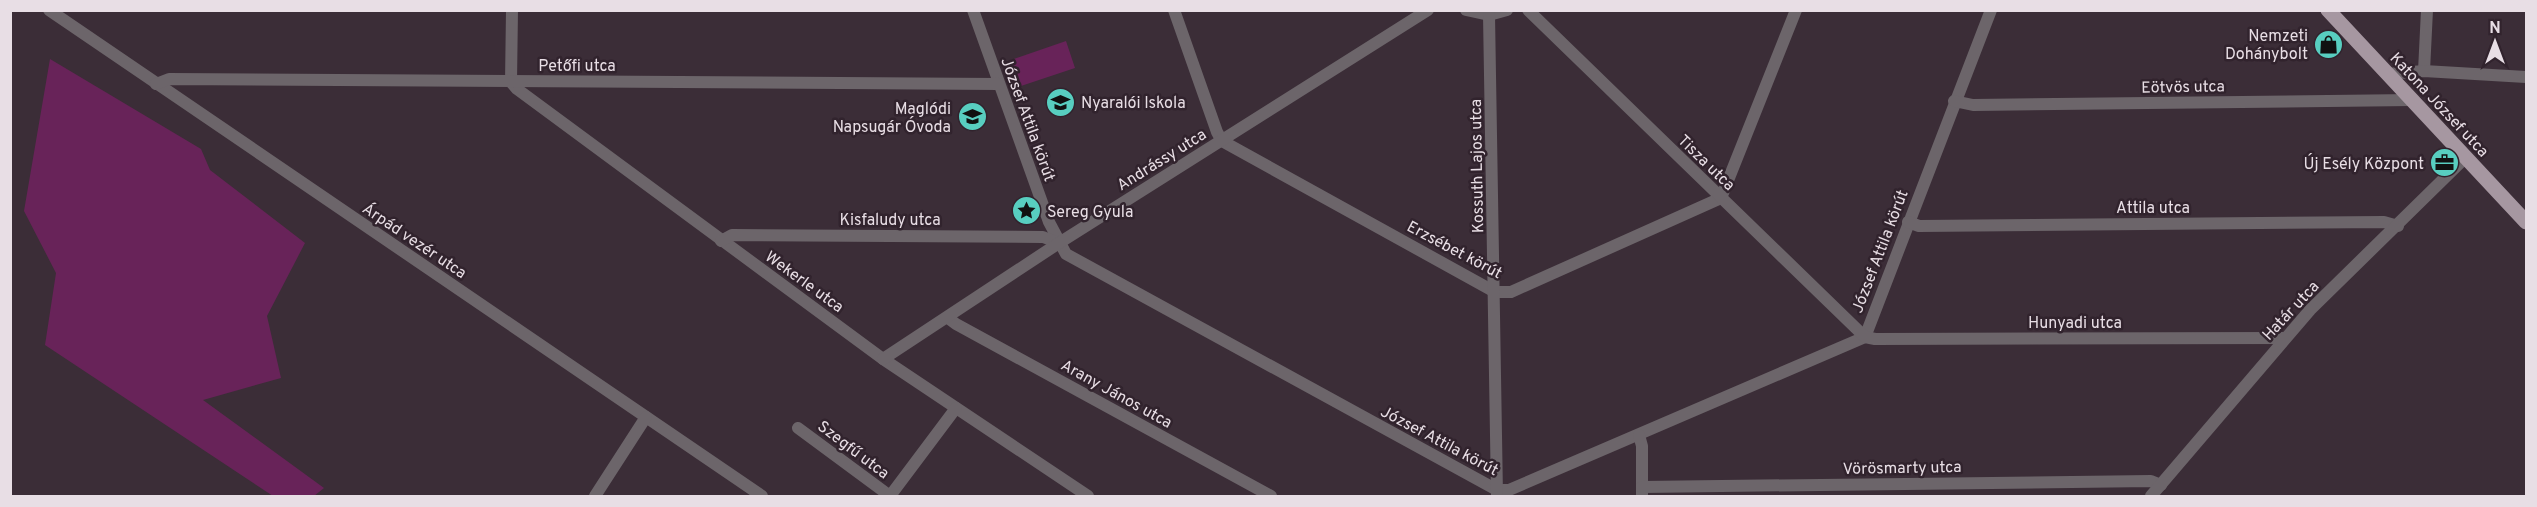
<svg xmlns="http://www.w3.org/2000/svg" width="2537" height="507" viewBox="0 0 2537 507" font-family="Overpass,sans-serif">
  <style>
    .green { fill: #682359 }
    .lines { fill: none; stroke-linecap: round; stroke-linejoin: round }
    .minor { stroke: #6c656a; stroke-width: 12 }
    .major { stroke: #a697a1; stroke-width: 15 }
    .labels { text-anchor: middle; stroke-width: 5; stroke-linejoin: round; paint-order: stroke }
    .poi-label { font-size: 16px; fill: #e8dee5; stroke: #31232d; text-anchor: end }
    .street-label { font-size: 16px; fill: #e8dee5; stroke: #31232d }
  </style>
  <rect width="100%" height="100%" fill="#3b2d37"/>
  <!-- green -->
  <g class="green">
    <path d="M1066,41l9,27 -54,18 -10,-26z"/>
    <path d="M50,59l151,90 9,21 95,73 -38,73 14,62 -78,22 121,88 -10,8h-41l-228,-151 11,-72 -32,-62z"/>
  </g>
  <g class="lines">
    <!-- minor -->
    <g class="minor">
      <path d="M49,10l713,486"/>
      <path d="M973,10l76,212 17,32 431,236h12l356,-153 126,-327"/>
      <path d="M1174,10l43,122 5,9 273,151h16l210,-94 75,-188"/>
      <path d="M1466,10l23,5 18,-5"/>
      <path d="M1528,10l337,327 10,2 410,-1"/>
      <path d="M1489,15l8,480"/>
      <path d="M2424,71l3,-61"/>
      <path d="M2387,74l37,-3 102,6"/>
      <path d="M511,82l6,7 366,270 205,137"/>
      <path d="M511,82l1,-72"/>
      <path d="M156,84l13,-5 830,5"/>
      <path d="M1954,101l19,4 439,-5"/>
      <path d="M1908,222l11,4 465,-4 14,4"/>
      <path d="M721,241l11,-6 311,2 16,6"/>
      <path d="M948,318l8,6 315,172"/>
      <path d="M883,359l176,-116 369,-233"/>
      <path d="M798,428l92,68"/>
      <path d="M1639,435l3,11v50"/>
      <path d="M1642,487l509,-6 10,4"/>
      <path d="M595,496l51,-79"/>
      <path d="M890,496l66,-88"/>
      <path d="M2151,496l159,-186 156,-153"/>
    </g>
    <!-- major -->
    <path class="major" d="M2328,10l198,212"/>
  </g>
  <!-- icons -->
  <defs>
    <symbol id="shop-disc" viewBox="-11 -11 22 22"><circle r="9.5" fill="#58cec0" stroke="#31232d"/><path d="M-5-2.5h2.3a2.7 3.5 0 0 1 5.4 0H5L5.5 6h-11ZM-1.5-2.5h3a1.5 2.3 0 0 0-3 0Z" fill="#111"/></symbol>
    <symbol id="school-disc" viewBox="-11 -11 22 22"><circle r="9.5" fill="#58cec0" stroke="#31232d"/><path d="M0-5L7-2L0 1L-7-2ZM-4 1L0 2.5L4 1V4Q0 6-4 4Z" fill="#111"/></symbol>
    <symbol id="office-disc" viewBox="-11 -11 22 22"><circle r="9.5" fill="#58cec0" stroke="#31232d"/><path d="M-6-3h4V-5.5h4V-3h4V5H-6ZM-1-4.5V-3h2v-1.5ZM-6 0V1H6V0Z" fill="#111"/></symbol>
    <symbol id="sight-disc" viewBox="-11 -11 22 22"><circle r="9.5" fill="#58cec0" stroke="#31232d"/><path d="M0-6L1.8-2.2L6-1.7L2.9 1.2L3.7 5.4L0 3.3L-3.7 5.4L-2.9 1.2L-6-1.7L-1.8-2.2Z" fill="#111"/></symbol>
  </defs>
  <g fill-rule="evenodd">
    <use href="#shop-disc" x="2312" y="28" width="33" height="33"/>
    <use href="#school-disc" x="1044" y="86" width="33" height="33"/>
    <use href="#school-disc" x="956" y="100" width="33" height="33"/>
    <use href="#office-disc" x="2428" y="146" width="33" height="33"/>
    <use href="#sight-disc" x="1010" y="194" width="33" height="33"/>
  </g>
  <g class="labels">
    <!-- poi labels -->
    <g class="poi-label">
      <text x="2308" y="41">Nemzeti<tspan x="2308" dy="18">Dohánybolt</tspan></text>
      <text x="1081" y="108" text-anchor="start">Nyaralói Iskola</text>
      <text x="951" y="114">Maglódi<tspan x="951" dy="18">Napsugár Óvoda</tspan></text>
      <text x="2424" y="169">Új Esély Központ</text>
      <text x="1047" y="217" text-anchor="start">Sereg Gyula</text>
    </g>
    <!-- street labels -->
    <g class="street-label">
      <text x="577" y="71">Petőfi utca</text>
      <text transform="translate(2183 86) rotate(-1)" y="6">Eötvös utca</text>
      <text transform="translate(2440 104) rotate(47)" y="6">Katona József utca</text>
      <text transform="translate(1029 119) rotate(70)" y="6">József Attila körút</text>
      <text transform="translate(1161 159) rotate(-32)" y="6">Andrássy utca</text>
      <text transform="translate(1707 162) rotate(44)" y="6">Tisza utca</text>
      <text transform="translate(1476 166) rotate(-91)" y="6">Kossuth Lajos utca</text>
      <text x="2153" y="213">Attila utca</text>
      <text x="890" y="225">Kisfaludy utca</text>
      <text transform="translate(415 240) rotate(34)" y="6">Árpád vezér utca</text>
      <text transform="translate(1455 249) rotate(28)" y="6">Erzsébet körút</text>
      <text transform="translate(1879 251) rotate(-69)" y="6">József Attila körút</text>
      <text transform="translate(805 281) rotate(36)" y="6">Wekerle utca</text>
      <text transform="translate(2290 310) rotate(-47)" y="6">Határ utca</text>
      <text x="2075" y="328">Hunyadi utca</text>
      <text transform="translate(1117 393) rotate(29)" y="6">Arany János utca</text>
      <text transform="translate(1440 440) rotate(28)" y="6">József Attila körút</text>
      <text transform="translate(854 449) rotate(37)" y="6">Szegfű utca</text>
      <text transform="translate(1902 467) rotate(-1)" y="6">Vörösmarty utca</text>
    </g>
  </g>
  <!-- border -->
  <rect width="2537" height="507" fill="none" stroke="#e8dee5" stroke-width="24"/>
  <!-- north arrow -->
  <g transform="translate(2495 42)" stroke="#31232d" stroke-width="4.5" paint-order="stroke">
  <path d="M0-4.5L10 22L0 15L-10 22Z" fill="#e8dee5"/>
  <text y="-9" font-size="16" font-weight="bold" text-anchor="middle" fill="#e8dee5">N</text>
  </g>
</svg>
